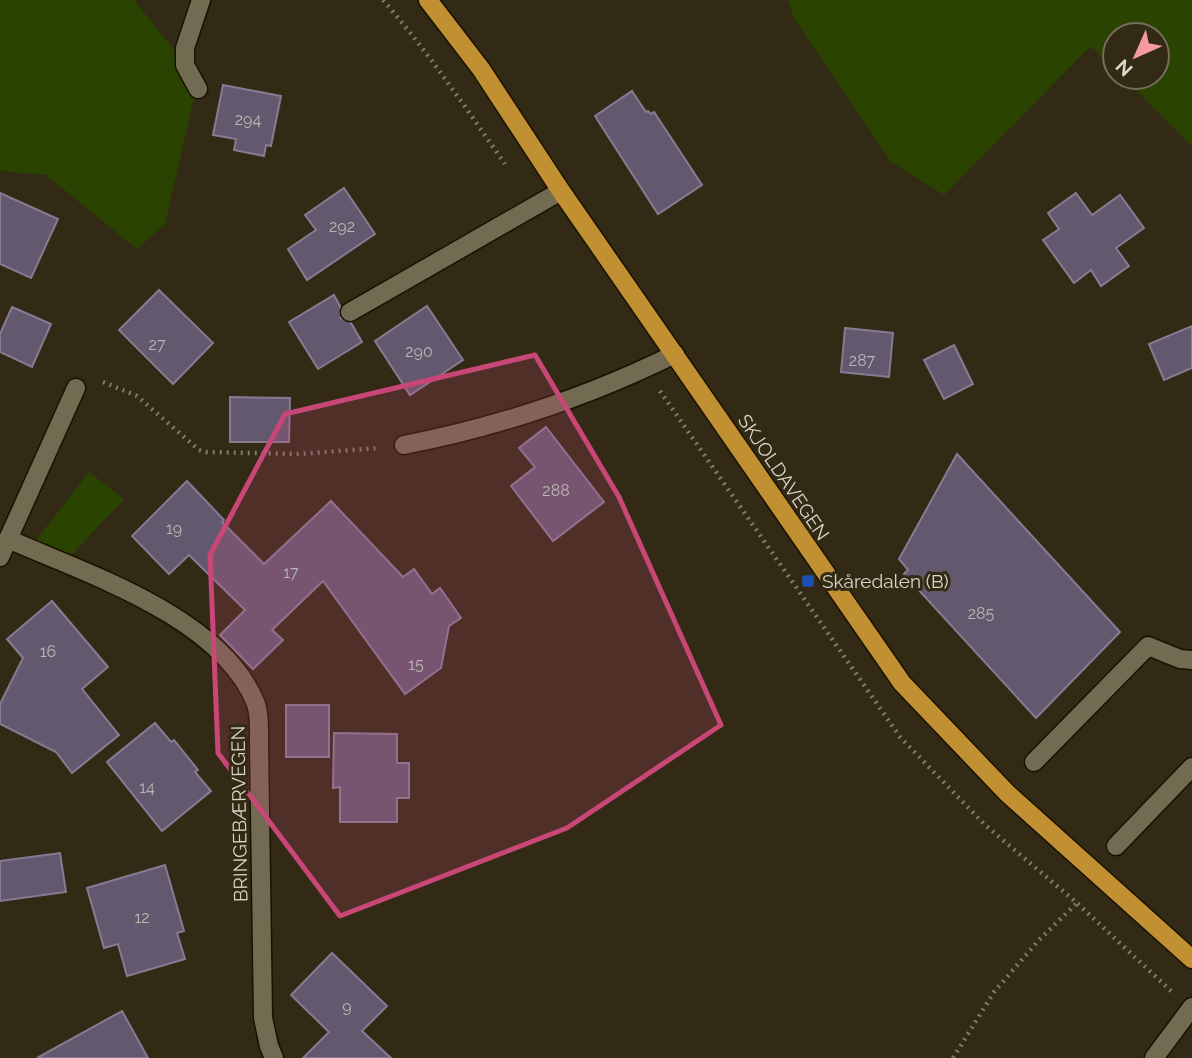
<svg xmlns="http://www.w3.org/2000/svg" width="1192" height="1058" viewBox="0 0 1192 1058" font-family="Raleway,sans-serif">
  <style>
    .green { fill: #2a4300 }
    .building { fill: #63596f; stroke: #867b93; stroke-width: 2 }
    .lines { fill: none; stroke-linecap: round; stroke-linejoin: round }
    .minor-casing { stroke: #1a1201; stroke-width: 21 }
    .major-casing { stroke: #1a1201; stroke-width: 21 }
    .path { stroke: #807968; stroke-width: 4.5; stroke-dasharray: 2 5; stroke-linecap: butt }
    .minor { stroke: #736a52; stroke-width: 18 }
    .major { stroke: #c09032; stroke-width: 18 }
    .marked { fill: #c84776; fill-opacity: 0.2; stroke: #c84776; stroke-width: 5; stroke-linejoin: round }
    .transit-dot { fill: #1a4fb4; stroke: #322a14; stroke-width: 2.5 }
    .labels { text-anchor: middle; stroke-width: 6; stroke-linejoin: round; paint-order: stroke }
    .number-label { font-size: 16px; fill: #bcb6b2 }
    .street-label { font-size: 19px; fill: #dad5c8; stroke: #322a14 }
    .poi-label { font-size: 19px; fill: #dad5c8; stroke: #322a14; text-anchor: start }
  </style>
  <rect width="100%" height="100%" fill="#322a14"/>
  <!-- green -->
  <g class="green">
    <path d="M0,0h134l64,80 -33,144 -28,25 -91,-74 -46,-4z"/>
    <path d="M788,0h404v146l-69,-69h34v-42h-42v35l-24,-24 -147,149 -54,-34 -96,-143z"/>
    <path d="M89,472l35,27 -60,64 -34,-15z"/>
  </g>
  <!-- building -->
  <g class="building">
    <path d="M223,85l58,11 -10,50 -5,-1 -2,11 -30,-6 2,-11 -23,-4z"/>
    <path d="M632,91l14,21 2,-1 3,3 3,-2 48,73 -44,29 -63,-98z"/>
    <path d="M344,188l31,46 -68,46 -19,-31 28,-19 -11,-15z"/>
    <path d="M0,193l58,26 -27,59 -31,-14z"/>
    <path d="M1076,193l16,22 28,-20 24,33 -28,20 13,18 -28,20 -10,-16 -17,13 -31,-43 16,-11 -11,-16z"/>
    <path d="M159,290l54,53 -40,41 -54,-54z"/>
    <path d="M334,295l6,11 1,12 10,5 11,19 -44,27 -29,-47z"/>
    <path d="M427,306l36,54 -53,35 -35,-54z"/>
    <path d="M12,307l39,17 -19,43 -32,-15v-18z"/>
    <path d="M1192,326v42l-28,12 -15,-36z"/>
    <path d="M845,328l48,5 -4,44 -48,-5z"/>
    <path d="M954,345l19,39 -29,15 -20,-39z"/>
    <path d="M230,397l60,1 -1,44h-59z"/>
    <path d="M546,427l58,75 -51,39 -42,-55 24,-19 -16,-19z"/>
    <path d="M957,454l163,178 -84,86 -132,-144 4,-4 -9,-11z"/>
    <path d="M187,481l37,39 -2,2 42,42 67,-63 72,76 11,-8 18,25 8,-6 21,30 -12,8 -8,42 -36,26 -82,-113 -51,49 11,10 -30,29 -33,-34 25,-25 -56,-55 -20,19 -37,-38z"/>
    <path d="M52,601l56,66 -26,22 37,46 -47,38 -16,-21 -56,-28v-20l23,-46 -16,-19z"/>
    <rect x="286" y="705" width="43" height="52"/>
    <path d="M155,723l16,19 3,-2 24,30 -3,2 16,19 -49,40 -55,-69z"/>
    <path d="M334,733l63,1v29h12v35h-12v24h-57v-35l-7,1z"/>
    <path d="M60,853l6,39 -66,9v-40z"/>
    <path d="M165,865l19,66 -7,2 8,26 -58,17 -9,-32 -14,4 -17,-60z"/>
    <path d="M332,953l55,53 -25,25 29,27h-88l26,-26 -38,-37z"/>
    <path d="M122,1011l26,47h-111z"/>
  </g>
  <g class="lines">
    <defs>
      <g id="minor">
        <path d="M198,89l-13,-24v-17l16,-48"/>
        <path d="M350,312l211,-121"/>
        <path d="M404,445c93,-18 186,-49 271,-91"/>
        <path d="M8,539c79,35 214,78 248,165 4,11 3,26 3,38l4,276 6,28 5,12"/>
        <path d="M0,557l76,-169"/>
        <path d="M1034,762l114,-116 32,13 12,1"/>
        <path d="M1116,846l76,-79"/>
        <path d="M1154,1058l38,-51"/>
      </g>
      <path id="major" d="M428,0l53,69 80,122 341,492 105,110 185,166"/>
    </defs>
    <!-- minor casing -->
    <use href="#minor" class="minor-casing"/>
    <!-- major casing -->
    <use href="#major" class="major-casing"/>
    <!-- path -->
    <g class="path">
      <path d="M383,0c45,52 83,108 122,164"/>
      <path d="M103,382l34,14 62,54 7,2 92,2 81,-6"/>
      <path d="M660,391l240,346 84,87 93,79 94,88"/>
      <path d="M953,1058l41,-66 45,-52 38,-37"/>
    </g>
    <!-- minor -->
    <use href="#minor" class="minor"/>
    <!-- major -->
    <use href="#major" class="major"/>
  </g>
  <!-- marked area -->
  <path class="marked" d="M535,355l84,142 102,228 -154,103 -227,88 -122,-163 -8,-198 75,-141z"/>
  <!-- markers -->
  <rect class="transit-dot" x="801" y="574" width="14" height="14" rx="3.5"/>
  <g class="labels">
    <!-- number labels -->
    <g class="number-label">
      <text x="248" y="125">294</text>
      <text x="342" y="232">292</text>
      <text x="157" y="350">27</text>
      <text x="419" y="357">290</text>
      <text x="862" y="366">287</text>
      <text x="556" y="496">288</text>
      <text x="174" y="534">19</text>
      <text x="291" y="578">17</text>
      <text x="981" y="619">285</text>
      <text x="48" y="657">16</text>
      <text x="416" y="670">15</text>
      <text x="147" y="793">14</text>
      <text x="142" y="923">12</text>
      <text x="347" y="1012">9</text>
    </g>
    <!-- street labels -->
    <g class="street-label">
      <text transform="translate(784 477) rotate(56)" y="7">SKJOLDAVEGEN</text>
      <text transform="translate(239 814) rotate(-91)" y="7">BRINGEBÆRVEGEN</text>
    </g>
    <!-- poi labels -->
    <g class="poi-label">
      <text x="822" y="588">Skåredalen (B)</text>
    </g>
  </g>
  <!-- north arrow -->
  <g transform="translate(1136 56) rotate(225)"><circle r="33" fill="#322a14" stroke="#756e5c" stroke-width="2"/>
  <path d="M0-5L12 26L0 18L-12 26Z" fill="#f49aa1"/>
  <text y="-10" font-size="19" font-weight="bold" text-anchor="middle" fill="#dad5c8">N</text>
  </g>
</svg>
